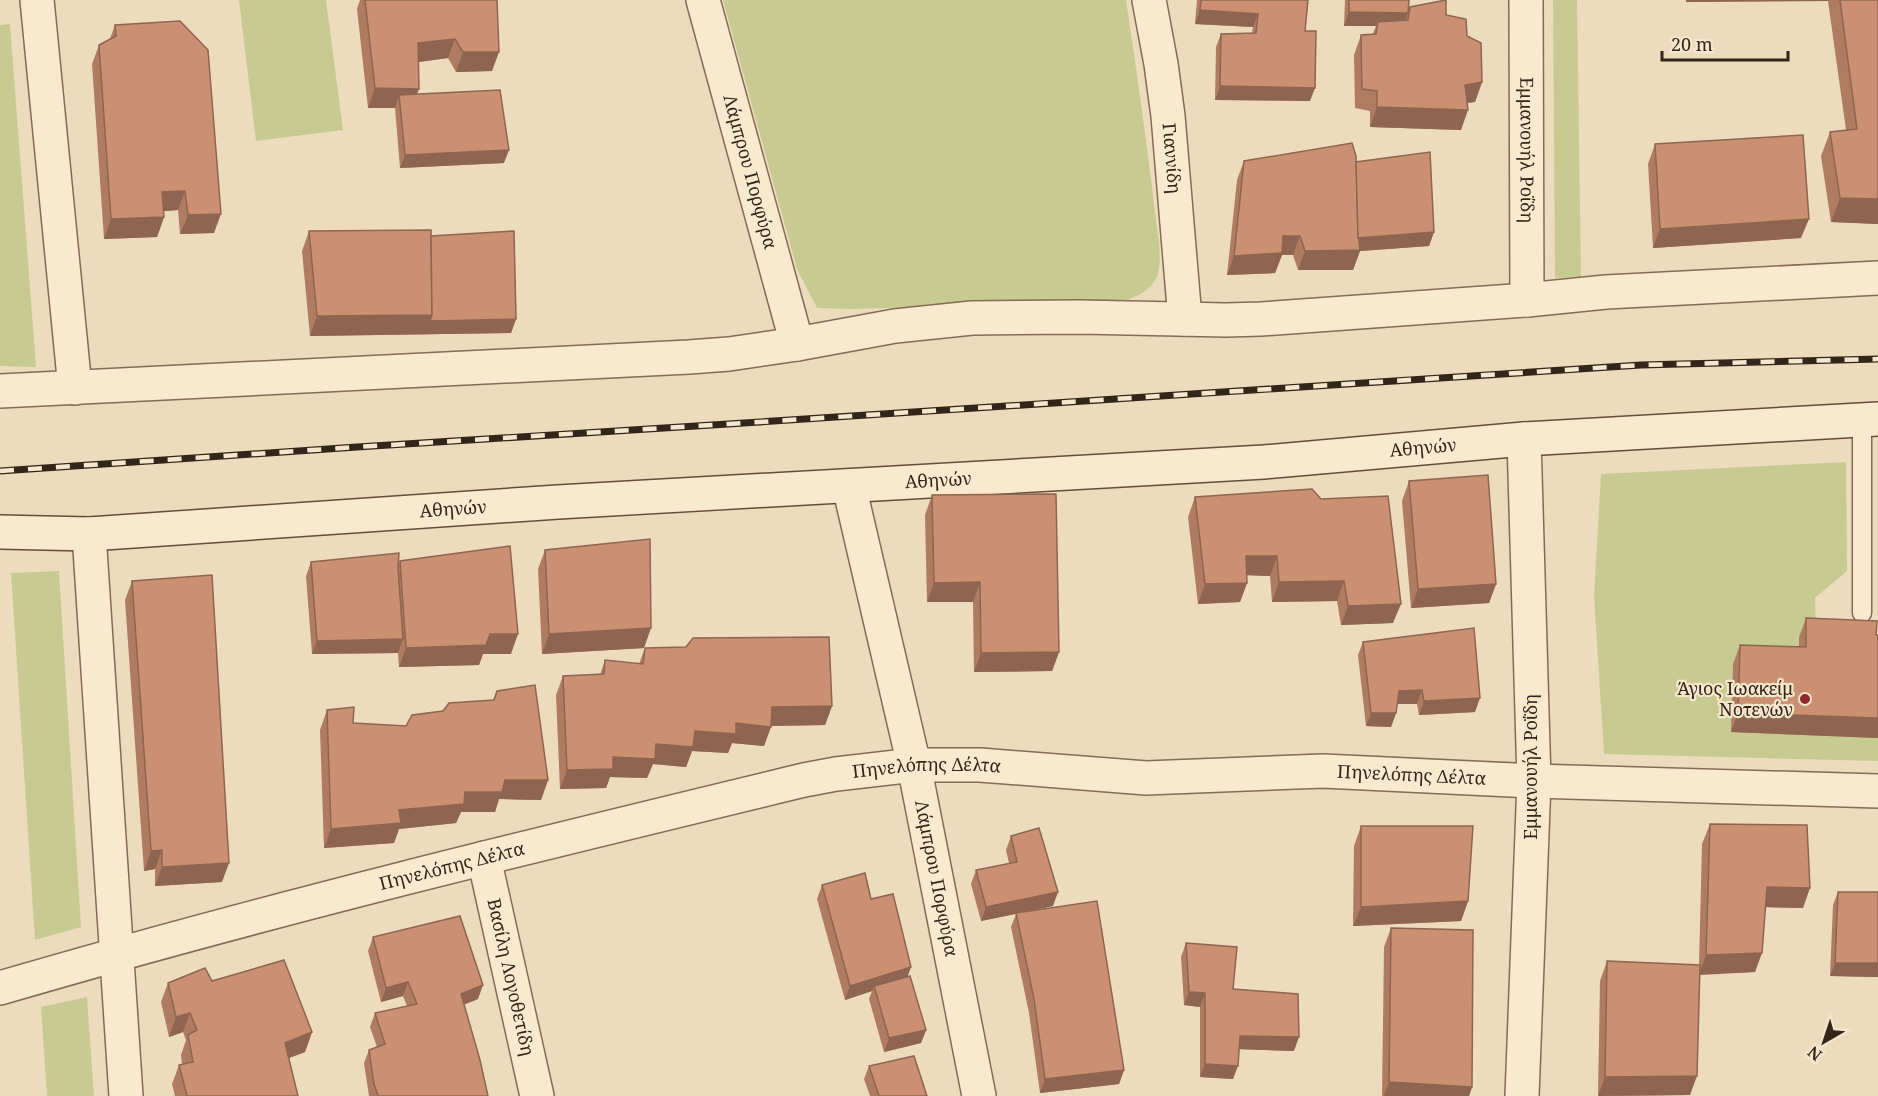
<svg xmlns="http://www.w3.org/2000/svg" width="1878" height="1096" viewBox="0 0 1878 1096" font-family="'Noto Serif',serif">
  <style>
    .green { fill: #c8cb91 }
    .lines { fill: none; stroke-linecap: round; stroke-linejoin: round }
    .lane-casing { stroke: #846b56; stroke-width: 21 }
    .street-casing { stroke: #846b56; stroke-width: 36 }
    .secondary-casing { stroke: #664c3a; stroke-width: 36 }
    .lane { stroke: #f8e9cf; stroke-width: 18 }
    .street { stroke: #f8e9cf; stroke-width: 33 }
    .secondary { stroke: #f8e9cf; stroke-width: 33 }
    .rail-casing { stroke: #34251b; stroke-width: 7 }
    .rail { stroke: #f5e6cc; stroke-width: 4.5; stroke-dasharray: 14; stroke-linecap: butt }
    .wall { fill: #af7c62 }
    .shaded-wall { fill: #8e6550 }
    .building { fill: #cb9072; stroke: #8e6550; stroke-width: 1.5 }
    .poi-dot { fill: #932730; stroke: #f5e6cc; stroke-width: 2 }
    .labels { text-anchor: middle; stroke-width: 4.5; stroke-linejoin: round; paint-order: stroke }
    .street-label { font-size: 18px; fill: #34251b; stroke: #f5e6cc }
    .poi-label { font-size: 18px; fill: #34251b; stroke: #f5e6cc; text-anchor: end }
  </style>
  <rect width="100%" height="100%" fill="#eddbbd"/>
  <!-- green -->
  <g class="green">
    <path d="M239,0h87l17,130 -87,11z"/>
    <path d="M723,0h403c10,68 20,136 28,204 2,20 9,50 4,69 -4,16 -19,22 -33,28l-273,8 -35,-1 -20,-39z"/>
    <path d="M1553,0h24l4,277 -26,1z"/>
    <path d="M10,24l26,343 -36,-1v-341z"/>
    <path d="M1846,462l1,109 -32,27 1,40 -18,28 -66,66 146,6v23l-274,-7 -10,-158 7,-122z"/>
    <path d="M59,571l22,356 -46,13 -24,-367z"/>
    <path d="M87,997l7,99h-47l-6,-89z"/>
  </g>
  <g class="lines">
    <defs>
      <path id="lane" d="M1862,420v193"/>
      <g id="street">
        <path d="M37,0l38,388"/>
        <path id="s1" d="M703,0l94,344"/>
        <path id="s2" d="M1149,0l12,64 7,52 17,203"/>
        <path id="s3" d="M1526,0l1,300"/>
        <path d="M0,391l689,-34 40,-3 68,-10 98,-18 77,-8 108,-1 146,3 35,-1 266,-19 79,-8 272,-14"/>
        <path id="s4" d="M849,486l65,279 65,331"/>
        <path d="M89,534l37,562"/>
        <path id="s5" d="M484,858l53,238"/>
        <path id="s6" d="M0,988c266,-78 535,-143 804,-208l32,-6 78,-9h66l166,13 177,-7 211,10 344,10"/>
        <path d="M1522,1096l12,-315 -10,-342"/>
      </g>
      <g id="secondary">
        <path id="s7" d="M0,532l89,2 469,-32 706,-40 260,-23 354,-20"/>
      </g>
    </defs>
    <!-- lane casing -->
    <use href="#lane" class="lane-casing"/>
    <!-- street casing -->
    <use href="#street" class="street-casing"/>
    <!-- secondary casing -->
    <use href="#secondary" class="secondary-casing"/>
    <!-- lane -->
    <use href="#lane" class="lane"/>
    <!-- street -->
    <use href="#street" class="street"/>
    <!-- secondary -->
    <use href="#secondary" class="secondary"/>
    <defs>
      <path id="rail" d="M0,471l357,-24 371,-23 913,-59 237,-6"/>
    </defs>
    <!-- rail casing -->
    <use href="#rail" class="rail-casing"/>
    <!-- rail -->
    <use href="#rail" class="rail"/>
  </g>
  <!-- wall -->
  <g class="wall">
    <path d="M360,0h137l-5,71 -36,1 -8,-14 -29,4 -2,32 87,69 -104,5 -5,-60h-27l-11,-99z"/>
    <path d="M1197,0h111l-3,31 5,70 -95,-1 1,-53 5,-13 31,-1 1,-6 -58,-3z"/>
    <path d="M1345,0h64l-1,13 2,-6 36,8 21,21 15,46 -7,20 -8,1 -6,27 -91,-3v-16l-15,-3 -1,-53 7,-20 12,-1 3,-8h-32z"/>
    <path d="M1686,0h192v224l-47,-2 -10,-66 9,-24 16,-2 -18,-129 -142,1z"/>
    <path d="M115,25l99,208 -34,1 -2,-24 -15,1 1,6 -7,20 -53,2 -12,-175 7,-19 11,-6z"/>
    <path d="M1655,144l146,94 -148,10 -5,-84z"/>
    <path d="M1244,161l112,1 78,70 -5,14 -69,5 -7,19h-55l-5,-15h-11l-7,18 -48,2 10,-95z"/>
    <path d="M309,231l122,5 85,83 -5,14 -201,3 -8,-85z"/>
    <path d="M1409,481l87,103 -7,19 -78,5 -9,-107z"/>
    <path d="M1312,489l81,134 -52,2 -4,-24 -65,1 -2,-26 -23,-1v8l-7,19 -42,2 -10,-87 7,-20z"/>
    <path d="M932,495l127,157 -7,19 -78,1 -1,-70h-46l-2,-87z"/>
    <path d="M545,550l99,98 -102,6 -4,-85z"/>
    <path d="M400,561l111,93h-28l-4,11 -80,2 -1,-14 -86,1 -6,-78 5,-14 87,5z"/>
    <path d="M132,581l90,301 -67,4v-17l-11,2 -19,-271z"/>
    <path d="M1806,618l72,17v103l-147,-6 2,-68 7,-19 59,2v-10z"/>
    <path d="M1363,642l112,70 -56,3 -2,-11h-20l-1,9 -5,14 -25,-1 -8,-71z"/>
    <path d="M645,648l187,58 -7,19 -54,1 -7,20 -32,-3 -4,10 -36,-2 -6,16 -33,-3 -6,14 -37,-1 -4,11 -46,1 -4,-94 7,-19 37,-1 5,-15 34,4z"/>
    <path d="M497,691l51,89 -7,20 -42,-1 -4,13h-34l-5,11 -57,6 -5,14 -70,5 -4,-118 7,-20 26,13 53,3 37,-15 50,-11z"/>
    <path d="M1710,824l93,84 -37,-1 -11,65 -55,2 -10,121 -92,1 2,-115 7,-20 92,4 3,-121z"/>
    <path d="M1361,826l107,75 -7,20 -108,5 1,-80z"/>
    <path d="M1011,836l42,70 -32,7 103,157 -5,14 -79,9 -11,-80 -18,-86 5,-13 -35,7 -10,-37 5,-14 33,-7 -3,-13z"/>
    <path d="M822,885l49,14 36,78 19,53 -5,13 -37,9 -15,-53 3,-8 -27,9 -28,-101z"/>
    <path d="M1838,892h40v85l-48,-1 3,-71z"/>
    <path d="M1391,928l81,159 -3,9h-87l2,-149z"/>
    <path d="M373,937l105,62 -14,5 24,92h-119l-5,-33 5,-13 8,-3 -7,-20 5,-14 32,-7 -4,-10 -22,6 -13,-51z"/>
    <path d="M1186,943l47,46 61,62 -55,-2 -6,30 -33,-2v-70l-16,-2 -3,-48z"/>
    <path d="M212,981l100,51 -7,20 -16,6 9,38h-123l-3,-12 7,-19 3,-1 -1,-9 5,-15 -3,-8 -14,5 -8,-35 7,-19z"/>
    <path d="M869,1066l58,30h-57l-6,-17z"/>
  </g>
  <!-- shaded-wall -->
  <g class="shaded-wall">
    <path d="M1686,0h143l-1,1 -142,1z"/>
    <path d="M1200,10l58,4 -5,13 -58,-3z"/>
    <path d="M1349,12l59,1 -5,14 -25,-5 -2,4h-32z"/>
    <path d="M455,39l-7,19 -37,5 7,-20z"/>
    <path d="M463,52h36l-7,19 -36,1z"/>
    <path d="M1482,82l-7,20 -17,2 7,-19z"/>
    <path d="M1220,86l95,2 -5,13 -95,-1z"/>
    <path d="M375,88l44,1 -7,19 -13,-13 -4,13h-27z"/>
    <path d="M1377,107l91,3 -7,20 -91,-3z"/>
    <path d="M509,150l-5,13 -104,5 5,-13z"/>
    <path d="M185,191l-7,19 -23,2 7,-20z"/>
    <path d="M1840,198l38,1v25l-47,-2z"/>
    <path d="M221,214l-7,19 -34,1 8,-19z"/>
    <path d="M164,217l-7,20 -53,2 7,-20z"/>
    <path d="M1809,219l-8,19 -148,10 7,-19z"/>
    <path d="M1434,232l-5,14 -69,5 -7,19h-55l7,-19 51,-13z"/>
    <path d="M1283,236h17l-7,19h-11l-7,18 -48,2 7,-19z"/>
    <path d="M432,315l84,4 -5,14 -201,3 7,-20z"/>
    <path d="M1246,556h31l-7,20 -31,-1z"/>
    <path d="M1344,581l-7,20 -65,1 7,-20z"/>
    <path d="M980,582l-7,20h-46l7,-19z"/>
    <path d="M1247,583l-7,19 -42,2 7,-20z"/>
    <path d="M1496,584l-7,19 -78,5 7,-19z"/>
    <path d="M1401,604l-8,19 -52,2 7,-19z"/>
    <path d="M651,628l-7,20 -102,6 7,-20z"/>
    <path d="M490,634h28l-7,20h-28l-4,11 -80,2 7,-19z"/>
    <path d="M403,639l-5,14 -86,1 5,-13z"/>
    <path d="M1059,652l-7,19 -78,1 7,-19z"/>
    <path d="M1422,690l-5,14h-23l5,-13z"/>
    <path d="M1480,698l-5,14 -56,3 5,-14z"/>
    <path d="M832,706l-7,19 -58,1 4,1 -7,19 -32,-3 -4,10 -36,-2 -6,16 -33,-3 -6,14 -37,-1 -4,11 -46,1 7,-19 89,-26 39,-13 41,-8 36,-16z"/>
    <path d="M1371,713h25l-5,14 -25,-1z"/>
    <path d="M1738,713l140,5v20l-147,-6z"/>
    <path d="M505,780h43l-7,20 -42,-1 -4,13h-34l-5,11 -57,6 -5,14 -70,5 7,-19 134,-37z"/>
    <path d="M162,850l-7,19 -11,2 7,-20z"/>
    <path d="M229,863l-7,19 -67,4 7,-19z"/>
    <path d="M1767,887l43,1 -7,20 -43,-1z"/>
    <path d="M1058,892l-5,14 -72,15 5,-14z"/>
    <path d="M1468,901l-7,20 -108,5 8,-19z"/>
    <path d="M1762,953l-7,19 -56,3 7,-20z"/>
    <path d="M1835,963h43v14l-48,-1z"/>
    <path d="M911,967l-5,14 -32,5 -2,5 -27,9 5,-14z"/>
    <path d="M408,982l-5,14 -22,6 5,-14z"/>
    <path d="M483,985l-5,14 -22,9 5,-14z"/>
    <path d="M1189,992l16,1 -5,14 -16,-2z"/>
    <path d="M190,1013l-7,19 -14,5 7,-20z"/>
    <path d="M926,1030l-5,13 -37,9 5,-14z"/>
    <path d="M312,1032l-7,20 -27,10 7,-19z"/>
    <path d="M1240,1036l59,1 -5,14 -59,-2z"/>
    <path d="M1205,1064l33,2 -5,13 -33,-2z"/>
    <path d="M1124,1070l-5,14 -79,9 5,-14z"/>
    <path d="M1697,1076l-7,19 -92,1 7,-19z"/>
    <path d="M1389,1082l83,5 -3,9h-85z"/>
  </g>
  <!-- building -->
  <g class="building">
    <path d="M365,0h132l2,52h-36l-8,-13 -37,4 1,46 -44,-1z"/>
    <path d="M1201,0h107l-3,31h11l-1,57 -95,-2 1,-52 35,-1 2,-19 -58,-4z"/>
    <path d="M1349,0h60l-1,13 -59,-1z"/>
    <path d="M1446,0v15l20,4 1,17 14,7 1,39 -17,3 3,25 -91,-3v-16l-15,-2 -1,-54 15,-1 2,-12 30,-2 2,-13z"/>
    <path d="M1840,0h38v199l-38,-1 -10,-66 27,-3z"/>
    <path d="M180,21l28,29 13,164 -33,1 -3,-24 -23,1 2,25 -53,2 -12,-174 17,-9 -1,-11z"/>
    <path d="M500,90l9,60 -104,5 -6,-60z"/>
    <path d="M1803,135l6,84 -149,10 -5,-85z"/>
    <path d="M1352,143l4,13 2,76 2,18 -55,1 -5,-15h-17l-1,17 -48,3 10,-95z"/>
    <path d="M1430,152l4,80 -76,6 -2,-76z"/>
    <path d="M431,230l1,85 -115,1 -8,-85z"/>
    <path d="M514,231l2,88 -86,2 2,-6 -1,-79z"/>
    <path d="M1488,475l8,109 -78,5 -9,-108z"/>
    <path d="M1312,489l9,10 67,-3 13,108 -53,2 -4,-25 -65,1 -2,-26h-31l1,27 -42,1 -10,-87z"/>
    <path d="M1056,494l3,158 -78,1 -1,-71 -46,1 -2,-88z"/>
    <path d="M650,539l1,89 -102,6 -4,-84z"/>
    <path d="M510,546l8,88h-28l-4,11 -80,3 -6,-87z"/>
    <path d="M399,553l-1,14 5,72 -86,2 -6,-79z"/>
    <path d="M212,575l17,288 -67,4v-17l-11,1 -19,-270z"/>
    <path d="M1806,618l71,3 -1,14h2v83l-140,-5 2,-68 66,2z"/>
    <path d="M1474,628l6,70 -56,3 -2,-11 -23,1 -3,22h-25l-8,-71z"/>
    <path d="M829,637l3,69 -60,1 -1,20 -35,-4v11l-41,-3 -2,16 -37,-3 -1,15 -42,-2v12l-46,1 -4,-94 41,-2 1,-14 38,4 2,-16 41,-1 7,-9z"/>
    <path d="M535,685l13,95h-43l-3,12h-37l-1,12 -65,6 2,13 -70,6 -4,-119 27,-3 -1,16 53,3 6,-11 31,-4 6,-8 45,-3 3,-9z"/>
    <path d="M1710,824l97,1 3,63 -43,-1 -5,66 -56,2z"/>
    <path d="M1361,826h112l-5,75 -107,6z"/>
    <path d="M1039,828l19,64 -72,15 -10,-37 41,-8 -6,-26z"/>
    <path d="M865,873l6,26 22,-5 18,73 -61,19 -28,-101z"/>
    <path d="M1838,892h40v71h-43z"/>
    <path d="M1097,901l27,169 -79,9 -11,-80 -18,-86z"/>
    <path d="M460,916l23,69 -22,9 19,66 8,36h-110l-4,-12 -5,-34 16,-6 -10,-31 42,-9 -9,-22 -22,6 -13,-51z"/>
    <path d="M1391,928l82,2 -1,157 -83,-5z"/>
    <path d="M1186,943l51,4 -4,42 65,5 1,43 -59,-1 -2,30 -33,-2v-71l-16,-1z"/>
    <path d="M284,960l28,72 -27,11 13,53h-111l-8,-31 14,-3 -5,-27 9,-5 -7,-17 -14,4 -8,-34 37,-15 7,13z"/>
    <path d="M1607,961l93,4 -3,111 -92,1z"/>
    <path d="M910,976l16,54 -37,8 -15,-52z"/>
    <path d="M914,1056l13,40h-48l-10,-30z"/>
  </g>
  <!-- markers -->
  <circle class="poi-dot" cx="1805" cy="699" r="6"/>
  <g class="labels">
    <!-- street labels -->
    <g class="street-label">
      <text dy="6" stroke="none"><textPath href="#s3" startOffset="150">Εμμανουήλ Ροΐδη</textPath></text>
      <text dy="6" stroke="none"><textPath href="#s2" startOffset="160">Γιαννίδη</textPath></text>
      <text dy="6" stroke="none"><textPath href="#s1" startOffset="178">Λάμπρου Πορφύρα</textPath></text>
      <text dy="6" stroke="none"><textPath href="#s7" startOffset="1426">Αθηνών</textPath></text>
      <text dy="6" stroke="none"><textPath href="#s7" startOffset="940">Αθηνών</textPath></text>
      <text dy="6" stroke="none"><textPath href="#s7" startOffset="454">Αθηνών</textPath></text>
      <text transform="translate(1531 767) rotate(-90)" y="6">Εμμανουήλ Ροΐδη</text>
      <text dy="6" stroke="none"><textPath href="#s6" startOffset="954">Πηνελόπης Δέλτα</textPath></text>
      <text dy="6" stroke="none"><textPath href="#s6" startOffset="1440">Πηνελόπης Δέλτα</textPath></text>
      <text dy="6" stroke="none"><textPath href="#s6" startOffset="468">Πηνελόπης Δέλτα</textPath></text>
      <text dy="6" stroke="none"><textPath href="#s4" startOffset="402">Λάμπρου Πορφύρα</textPath></text>
      <text dy="6" stroke="none"><textPath href="#s5" startOffset="122">Βασίλη Λογοθετίδη</textPath></text>
    </g>
    <!-- poi labels -->
    <g class="poi-label">
      <text x="1793" y="695">Άγιος Ιωακείμ<tspan x="1793" dy="21">Νοτενών</tspan></text>
    </g>
  </g>
  <!-- north arrow -->
  <g transform="translate(1824 1042) rotate(219)" stroke="#f5e6cc" stroke-width="4.5" paint-order="stroke">
  <path d="M0-4.5L10 22L0 15L-10 22Z" fill="#34251b"/>
  <text y="-9" font-size="16" font-weight="bold" text-anchor="middle" fill="#34251b">N</text>
  </g>
  <!-- scale -->
  <path d="M1662 51v9h126v-9" fill="none" stroke="#34251b" stroke-width="3"/>
  <text x="1671" y="51" font-size="18" fill="#34251b" stroke="#f5e6cc" stroke-width="4.5" paint-order="stroke">20 m</text>
</svg>
